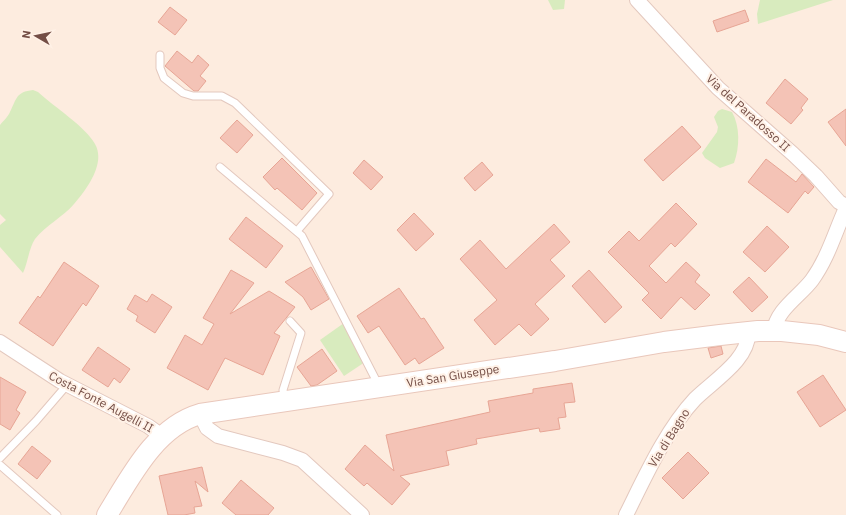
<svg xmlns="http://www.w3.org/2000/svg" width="846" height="515" viewBox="0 0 846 515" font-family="'IBM Plex Sans',sans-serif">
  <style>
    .green { fill: #d8ebbe }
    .building { fill: #f4c3b6; stroke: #e7a595 }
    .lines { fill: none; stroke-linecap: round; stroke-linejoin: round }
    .lane-casing { stroke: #e3c8be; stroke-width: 9 }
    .street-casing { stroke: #e3c8be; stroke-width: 16 }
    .secondary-casing { stroke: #e9c7bb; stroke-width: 22 }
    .lane { stroke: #fff; stroke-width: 7 }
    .street { stroke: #fff; stroke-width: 14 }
    .secondary { stroke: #fff; stroke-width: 20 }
    .labels { text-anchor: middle; stroke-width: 4; stroke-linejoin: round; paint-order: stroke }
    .street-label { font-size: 12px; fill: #744e46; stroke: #fff1e6 }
  </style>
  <rect width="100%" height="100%" fill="#fdecdf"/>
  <!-- green -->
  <g class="green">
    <path d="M548,0h17l-1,9 -11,1z"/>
    <path d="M760,0h73l-75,24 -1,-10z"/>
    <path d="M33,90l5,2c16,15 47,34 57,52 11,19 -8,45 -21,60 -11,13 -28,21 -39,35 -6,9 -7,23 -12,34l-23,-26v-22l6,-5 -6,-6v-89c3,-4 8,-8 10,-13 7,-14 6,-20 23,-22z"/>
    <path d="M722,109l10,3c8,14 8,35 2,51l-14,5 -15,-10 -3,-5 15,-21 1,-5 -4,-10 4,-6z"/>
    <path d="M344,323l21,39 -21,14 -24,-36z"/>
  </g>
  <!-- building -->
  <g class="building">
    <path d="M170,7l17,13 -12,15 -17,-13z"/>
    <path d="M745,10l4,11 -32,11 -4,-11z"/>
    <path d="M177,51l15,12 6,-8 11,10 -9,11 6,5 -8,10h-4l-29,-25z"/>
    <path d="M785,79l23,20 -7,9 2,2 -12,14 -25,-21z"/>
    <path d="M846,109v37l-18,-24z"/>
    <path d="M237,120l16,15 -16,18 -17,-15z"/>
    <path d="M682,126l19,21 -38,34 -19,-21z"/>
    <path d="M282,158l35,35 -15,17 -25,-22 -2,2 -12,-13z"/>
    <path d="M766,159l30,23 6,-8 12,13 -6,7 -3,-3 -17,22 -40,-31z"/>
    <path d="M364,160l19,17 -12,13 -18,-17z"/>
    <path d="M482,162l11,13 -18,16 -11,-13z"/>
    <path d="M676,203l21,21 -22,23 -4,-4 -22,23 17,17 20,-21 14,13 -5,7 15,13 -15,15 -14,-13 -20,22 -19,-19 7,-7 -41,-41 21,-21 10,10z"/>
    <path d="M414,213l20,21 -18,17 -19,-21z"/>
    <path d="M246,217l37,29 -17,22 -37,-29z"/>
    <path d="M554,224l16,18 -20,18 15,16 -30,28 14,15 -18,17 -12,-12 -24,21 -21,-25 23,-20 -37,-41 20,-19 26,29z"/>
    <path d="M767,226l22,21 -24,25 -22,-20z"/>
    <path d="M64,262l35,24 -13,20 -3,-3 -30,43 -34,-23 19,-27 2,2z"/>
    <path d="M311,267l18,32 -18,11 -8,-13 -18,-15z"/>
    <path d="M231,270l23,13 -24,31 39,-23 26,16 -21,26 6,3 -17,39 -38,-17 -17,32 -41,-22 18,-33 17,10 12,-21 -11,-6z"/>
    <path d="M589,270l33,37 -17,16 -33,-37z"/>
    <path d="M749,277l19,20 -16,15 -19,-20z"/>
    <path d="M399,288l22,31 3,-1 20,30 -25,16 -4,-6 -10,7 -26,-39 -11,7 -11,-17z"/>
    <path d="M152,294l20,13 -17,26 -19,-12 2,-5 -11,-7 8,-14 12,7z"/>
    <path d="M721,346l2,8 -12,4 -3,-10z"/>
    <path d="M98,347l32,22 -10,14 -6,-5 -6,9 -26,-17z"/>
    <path d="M322,349l15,22 -20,14 -6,1 -14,-19z"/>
    <path d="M823,375l23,35 -26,17 -23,-35z"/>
    <path d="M0,377l26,15 -10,18 4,3 -10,17 -10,-6z"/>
    <path d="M572,383l3,19 -11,1 2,14 -8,1 2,11 -20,3 -1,-4 -63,11 1,5 -31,7 3,14 -49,11 10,8 -18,21 -25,-22 -3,3 -19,-17 20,-24 29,26 -8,-36 104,-23 -2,-11 45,-8v-4z"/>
    <path d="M32,446l19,15 -14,18 -19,-15z"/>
    <path d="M688,452l21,21 -26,26 -21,-21z"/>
    <path d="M202,467l6,25 -13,-11 7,25 -8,1 1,6 -11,2h-16l-9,-39z"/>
    <path d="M241,480l33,28 -6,7h-32l-14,-12z"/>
  </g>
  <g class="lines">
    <defs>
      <g id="lane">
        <path d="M160,55v13l4,10 19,15 10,3h29l13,7 94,91 -32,37"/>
        <path d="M220,167l82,69 77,150"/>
        <path d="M285,401l-2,-11 18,-57 -11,-12"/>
        <path d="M0,458l36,-37 31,-36"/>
        <path d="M0,465l57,50"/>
      </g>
      <g id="street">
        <path d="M637,0l81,88 75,66 23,22 23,26 7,4"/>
        <path d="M774,331c2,-21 26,-35 38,-51 16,-22 23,-48 34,-72"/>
        <path d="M0,342l60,39 88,45 14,10"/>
        <path d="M200,414l7,14 11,8 65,17 19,7 60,55"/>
        <path d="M626,515c19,-38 40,-85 69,-116 18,-18 55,-40 53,-67"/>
      </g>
      <path id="secondary" d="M107,515c23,-37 48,-88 93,-101l355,-53 109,-19 56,-7 38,-4h24l37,4 27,7"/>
    </defs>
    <!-- lane casing -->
    <use href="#lane" class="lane-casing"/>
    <!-- street casing -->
    <use href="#street" class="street-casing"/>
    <!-- secondary casing -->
    <use href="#secondary" class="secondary-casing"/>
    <!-- lane -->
    <use href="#lane" class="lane"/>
    <!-- street -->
    <use href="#street" class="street"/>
    <!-- secondary -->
    <use href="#secondary" class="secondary"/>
  </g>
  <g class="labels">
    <!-- street labels -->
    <g class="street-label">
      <text transform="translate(748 113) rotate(42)" y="4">Via del Paradosso II</text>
      <text transform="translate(453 376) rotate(-9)" y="4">Via San Giuseppe</text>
      <text transform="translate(101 402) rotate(28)" y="4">Costa Fonte Augelli II</text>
      <text transform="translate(669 438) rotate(-58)" y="4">Via di Bagno</text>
    </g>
  </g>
  <!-- north arrow -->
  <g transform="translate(36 36) rotate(279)" stroke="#fff1e6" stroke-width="3" paint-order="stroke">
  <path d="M0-3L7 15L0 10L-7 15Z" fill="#744e46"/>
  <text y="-6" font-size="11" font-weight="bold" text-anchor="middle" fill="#744e46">N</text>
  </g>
</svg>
